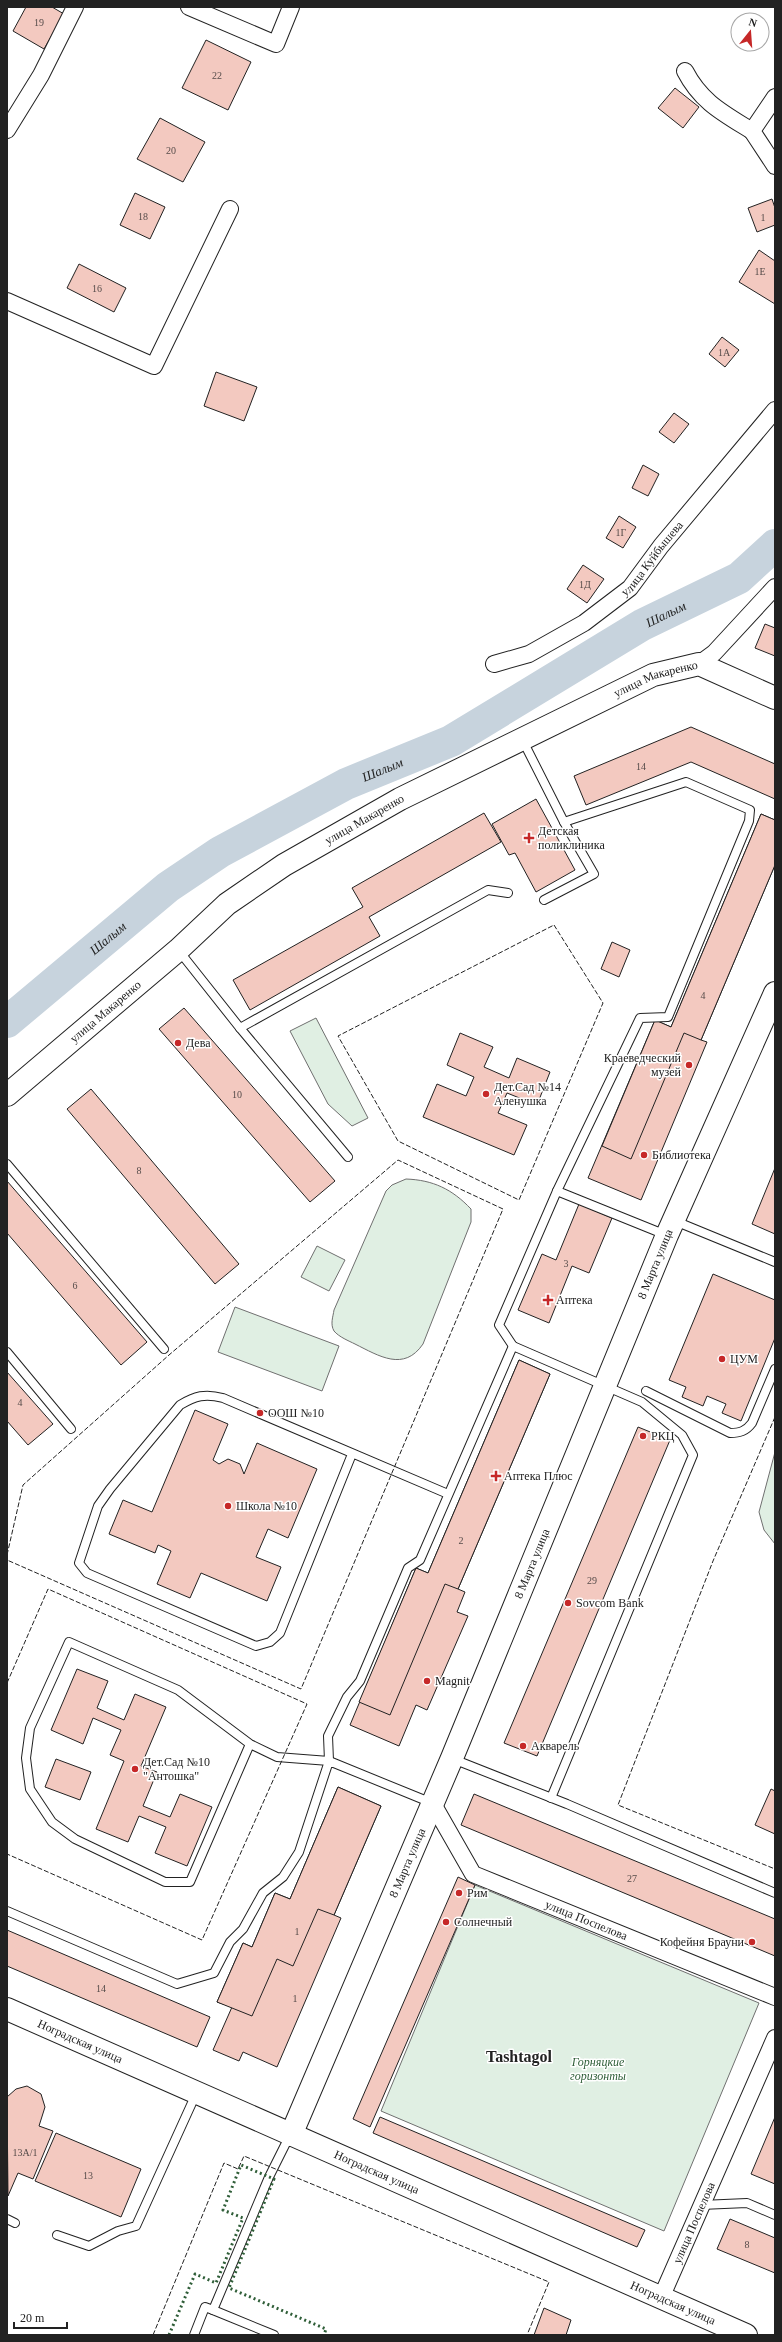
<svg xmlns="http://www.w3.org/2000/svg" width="782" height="2342" viewBox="0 0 782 2342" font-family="Georgia,serif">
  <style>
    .green { fill: #e0efe3; stroke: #6f6f6f }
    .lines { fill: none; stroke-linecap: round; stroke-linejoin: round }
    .river { stroke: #c7d3dd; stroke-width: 32 }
    .building { fill: #f3c9c0; stroke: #222 }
    .lane-casing { stroke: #222; stroke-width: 10 }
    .street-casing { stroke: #222; stroke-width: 18 }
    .secondary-casing { stroke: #222; stroke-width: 24 }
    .lane { stroke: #fff; stroke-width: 8 }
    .street { stroke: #fff; stroke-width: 16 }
    .secondary { stroke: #fff; stroke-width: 22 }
    .hedge { stroke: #2f5e38; stroke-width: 3; stroke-dasharray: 2 3; stroke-linecap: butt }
    .fence { stroke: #222; stroke-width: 1; stroke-dasharray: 5 2; stroke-linecap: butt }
    .poi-dot { fill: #c62828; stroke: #fff; stroke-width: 1.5 }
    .labels { text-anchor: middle; stroke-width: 3; stroke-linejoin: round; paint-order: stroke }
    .number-label { font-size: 10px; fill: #564c4a }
    .street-label { font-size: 12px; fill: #222; stroke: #fff }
    .poi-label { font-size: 12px; fill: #222; stroke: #fff; text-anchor: start }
    .park-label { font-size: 12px; font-style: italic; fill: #2f5e38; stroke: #fff }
    .water-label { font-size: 13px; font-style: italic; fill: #222; stroke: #fff }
    .district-label { font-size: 16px; font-weight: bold; fill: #222; stroke: #fff }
  </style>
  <rect width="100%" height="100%" fill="#fff"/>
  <!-- green -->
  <g class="green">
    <path d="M316,1018l52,100 -16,8 -24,-22 -38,-73z"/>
    <path d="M406,1179c27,1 46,10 65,30v13l-48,122c-19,28 -44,12 -68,0 -6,-3 -16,-7 -21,-13 -4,-7 -1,-14 0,-21l52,-119 6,-6z"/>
    <path d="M317,1246l28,14 -16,31 -28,-14z"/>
    <path d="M235,1307l104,39 -17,45 -104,-39z"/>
    <path d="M775,1452v92l-11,-14 -5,-18z"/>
    <path d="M475,1885l284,118 -95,228 -283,-120z"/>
  </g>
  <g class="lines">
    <!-- river -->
    <path class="river" id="s1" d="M7,1022l161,-135 52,-35 126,-68 105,-43 191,-116 97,-47 36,-33"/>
  </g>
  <!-- building -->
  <g class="building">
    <path d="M26,7h26l12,7 -20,35 -31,-18z"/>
    <path d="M206,40l45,22 -23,48 -46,-22z"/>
    <path d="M675,88l24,19 -16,21 -25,-20z"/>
    <path d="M160,118l45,24 -22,40 -46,-23z"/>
    <path d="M135,193l30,14 -15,32 -30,-14z"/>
    <path d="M772,199l3,9v17l-18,7 -9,-24z"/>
    <path d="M759,250l16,11v43l-36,-22z"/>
    <path d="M79,264l47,24 -12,24 -47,-24z"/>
    <path d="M722,337l17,13 -14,17 -16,-13z"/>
    <path d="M216,372l41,15 -13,34 -40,-15z"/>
    <path d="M674,413l15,11 -15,19 -15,-11z"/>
    <path d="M643,465l16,9 -11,22 -16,-8z"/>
    <path d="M619,516l17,11 -13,21 -17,-10z"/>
    <path d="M583,565l21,14 -17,24 -20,-14z"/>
    <path d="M765,624l10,4v28l-20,-8z"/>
    <path d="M691,727l84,37v35l-84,-37 -105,43 -12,-29z"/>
    <path d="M536,799l39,71 -39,22 -21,-39 -6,2 -17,-31z"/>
    <path d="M484,813l17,29 -132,75 11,19 -130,74 -17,-30 130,-73 -11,-19z"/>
    <path d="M761,814l14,6v45l-74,175 6,2 -66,158 -53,-22 67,-158 16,7z"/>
    <path d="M761,814l14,6v45l-74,175 -17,-7 -53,126 -29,-13 53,-126 16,7z"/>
    <path d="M612,942l18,8 -11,27 -18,-8z"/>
    <path d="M184,1008l151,173 -25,21 -151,-173z"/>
    <path d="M460,1033l33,14 -9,20 25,11 8,-20 33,14 -13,33 -30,-12 -9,20 29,12 -13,30 -91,-38 14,-33 29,12 8,-19 -27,-12z"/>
    <path d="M91,1089l148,175 -24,20 -148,-175z"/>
    <path d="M775,1168v66l-23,-10z"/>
    <path d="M7,1181l140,161 -26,23 -114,-132z"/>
    <path d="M579,1204l33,14 -23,55 -17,-7 -23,57 -31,-13 24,-56 14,6z"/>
    <path d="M713,1274l62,26v38l-34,83 -19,-8 4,-9 -19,-8 -4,10 -21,-9 4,-10 -17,-7z"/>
    <path d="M519,1360l31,14 -92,215 7,3 -8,20 11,4 -41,94 -11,-5 -17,41 -49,-21 66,-157 12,5z"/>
    <path d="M519,1360l31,14 -92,215 -13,-5 -55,131 -31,-13 57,-134 12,5z"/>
    <path d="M7,1372l46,52 -25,21 -21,-24z"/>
    <path d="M195,1410l33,14 -15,36 6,4 9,-5 12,5 4,10 13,-31 60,26 -29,69 -20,-9 -12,28 25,10 -14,34 -66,-28 -11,25 -33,-14 14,-33 -13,-6 -3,8 -46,-19 14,-34 29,12z"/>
    <path d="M638,1427l32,13 -133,316 -33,-13z"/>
    <path d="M77,1669l31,12 -11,27 27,12 11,-26 31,13 -25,59 16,6 -14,34 27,11 10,-23 32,13 -25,59 -32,-13 11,-26 -27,-11 -11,26 -32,-13 28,-68 -14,-6 11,-25 -28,-12 -10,26 -32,-14z"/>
    <path d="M56,1759l35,13 -11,28 -35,-13z"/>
    <path d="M338,1787l43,19 -47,109 7,3 -64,149 -34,-15 -4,9 -26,-11 19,-43 -15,-5 26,-59 9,4 23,-54 15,6z"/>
    <path d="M338,1787l43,19 -47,109 -16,-6 -25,57 -16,-7 -25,57 -35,-14 26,-59 9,4 23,-54 15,6z"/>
    <path d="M771,1789l4,2v43l-20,-9z"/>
    <path d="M474,1794l301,125v37l-314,-131z"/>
    <path d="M458,1877l17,8 -105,242 -17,-8z"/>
    <path d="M7,1930l203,87 -13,30 -190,-81z"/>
    <path d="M27,2086l14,8 4,13 -6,19 14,5 -20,48 -15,-6 -10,23 -1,-99 9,-8z"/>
    <path d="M380,2117l265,113 -8,17 -264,-114z"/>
    <path d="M775,2117v67l-24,-10z"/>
    <path d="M56,2133l85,36 -20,48 -86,-36z"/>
    <path d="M730,2219l45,19v35l-58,-24z"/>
    <path d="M544,2308l27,12 -5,15h-32z"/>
  </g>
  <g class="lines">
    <defs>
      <g id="lane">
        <path d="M522,739l42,83 30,52 -50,26"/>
        <path d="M564,822l122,-40 64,28 -1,11 -81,196 -28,1 -83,173 109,44"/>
        <path d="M179,951l61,77 108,129"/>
        <path d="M240,1028l248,-138 20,3"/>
        <path d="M7,1164l157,185"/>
        <path d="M675,1221l100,41"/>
        <path d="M513,1346l-14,-21 58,-134"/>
        <path d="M7,1352l64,77"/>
        <path d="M646,1391l84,42c10,0 16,-2 22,-10l23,-54"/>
        <path d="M352,1454l-72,179 -10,9 -14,4 -169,-73 -8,-10 19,-57 12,-17 70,-84c15,-9 25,-12 43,-7l225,96"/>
        <path d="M250,1744l-60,138h-25l-90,-43 -23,-17 -22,-33 -4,-31 4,-30 39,-86 109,48 72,54 27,13 52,4 -1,-25 19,-39 13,-16 48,-113 12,-8 93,-214 129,56 40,33 11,20 -142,343"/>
        <path d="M453,1759l114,45 208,89"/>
        <path d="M7,1911l170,73 37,-11 16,-31 13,-13 20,-36 20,-16 16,-25 30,-91 103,42"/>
        <path d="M701,2205l46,-2 28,12"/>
        <path d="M7,2219l8,4"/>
        <path d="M57,2235l32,11 29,-15 18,-5 60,-132"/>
        <path d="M194,2335l11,-28 8,3"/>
        <path d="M274,2335l-61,-25 56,-133 21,-42"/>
      </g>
      <g id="street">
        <path d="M189,7l87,37 15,-37"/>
        <path d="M685,71c16,31 38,42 67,60"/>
        <path d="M775,97l-23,34 23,35"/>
        <path d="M7,130l34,-55 34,-68"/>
        <path d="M7,301l147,65 76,-157"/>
        <path id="s2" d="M494,664l35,-10 55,-31 46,-35 31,-42 114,-136"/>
        <path d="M699,664l15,-11 61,-66"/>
        <path id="s3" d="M433,1804l40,70 302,123"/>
        <path id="s4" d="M661,2298l114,-260"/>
      </g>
      <g id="secondary">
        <path id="s5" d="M7,1095l171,-145 49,-46 57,-39 116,-66 253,-124 46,-11 76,34"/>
        <path id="s6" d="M7,2009l739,326"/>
        <path id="s7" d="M291,2135l161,-377 215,-523 108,-242"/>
      </g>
    </defs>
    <!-- lane casing -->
    <use href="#lane" class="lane-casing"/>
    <!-- street casing -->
    <use href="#street" class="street-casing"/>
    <!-- secondary casing -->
    <use href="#secondary" class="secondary-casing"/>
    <!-- lane -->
    <use href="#lane" class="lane"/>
    <!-- street -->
    <use href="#street" class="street"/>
    <!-- secondary -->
    <use href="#secondary" class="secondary"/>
    <!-- hedge -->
    <path class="hedge" d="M169,2335l26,-61 21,9 27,-65 -20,-8 18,-45 33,14 -45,109 97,41 -2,6"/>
    <!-- fence -->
    <g class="fence">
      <path d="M554,925l49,78 -84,197 -121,-59 -60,-105z"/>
      <path d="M775,1417l-62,144 -95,244 157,64"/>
      <path d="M7,1555l16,-70 146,-130 229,-195 105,49 -202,480 -294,-129"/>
      <path d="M7,1683l41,-94 259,115 -105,236 -195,-86"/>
      <path d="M153,2335l71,-172 14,6 6,-13 305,126 -22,53"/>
    </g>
  </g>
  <!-- markers -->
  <g class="poi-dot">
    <path d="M527 832h4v4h4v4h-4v4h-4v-4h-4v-4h4z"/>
    <circle cx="178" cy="1043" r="4"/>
    <circle cx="689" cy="1065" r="4"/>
    <circle cx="486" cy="1094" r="4"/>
    <circle cx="644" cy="1155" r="4"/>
    <path d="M546 1294h4v4h4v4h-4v4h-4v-4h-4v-4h4z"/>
    <circle cx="722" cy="1359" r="4"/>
    <circle cx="260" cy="1413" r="4"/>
    <circle cx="643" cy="1436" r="4"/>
    <path d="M494 1470h4v4h4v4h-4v4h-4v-4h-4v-4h4z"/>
    <circle cx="228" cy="1506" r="4"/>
    <circle cx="568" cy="1603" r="4"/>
    <circle cx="427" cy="1681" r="4"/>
    <circle cx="523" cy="1746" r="4"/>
    <circle cx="135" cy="1769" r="4"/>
    <circle cx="459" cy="1893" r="4"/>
    <circle cx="446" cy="1922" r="4"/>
    <circle cx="752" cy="1942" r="4"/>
  </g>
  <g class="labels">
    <!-- number labels -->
    <g class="number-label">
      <text x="39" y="26">19</text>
      <text x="217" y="79">22</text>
      <text x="171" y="154">20</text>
      <text x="143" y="220">18</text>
      <text x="763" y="221">1</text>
      <text x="760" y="275">1Е</text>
      <text x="97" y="292">16</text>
      <text x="724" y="356">1А</text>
      <text x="621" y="536">1Г</text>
      <text x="585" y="588">1Д</text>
      <text x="641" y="770">14</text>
      <text x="703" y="999">4</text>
      <text x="237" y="1098">10</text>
      <text x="139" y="1174">8</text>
      <text x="566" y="1267">3</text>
      <text x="75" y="1289">6</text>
      <text x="20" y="1406">4</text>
      <text x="461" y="1544">2</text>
      <text x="592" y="1584">29</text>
      <text x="632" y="1882">27</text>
      <text x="297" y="1935">1</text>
      <text x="101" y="1992">14</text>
      <text x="295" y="2002">1</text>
      <text x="25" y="2156">13А/1</text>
      <text x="88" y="2179">13</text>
      <text x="747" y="2248">8</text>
    </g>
    <!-- street labels -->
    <g class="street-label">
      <text dy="4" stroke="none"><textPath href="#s2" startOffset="194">улица Куйбышева</textPath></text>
      <text dy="4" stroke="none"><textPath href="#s5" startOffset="777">улица Макаренко</textPath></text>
      <text dy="4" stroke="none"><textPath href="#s5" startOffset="453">улица Макаренко</textPath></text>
      <text dy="4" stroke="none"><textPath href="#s5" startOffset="129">улица Макаренко</textPath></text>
      <text dy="4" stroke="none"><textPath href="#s7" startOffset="944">8 Марта улица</textPath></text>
      <text dy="4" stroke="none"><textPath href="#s7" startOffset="620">8 Марта улица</textPath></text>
      <text dy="4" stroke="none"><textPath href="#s7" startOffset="296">8 Марта улица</textPath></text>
      <text dy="4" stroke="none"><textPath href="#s3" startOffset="203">улица Поспелова</textPath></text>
      <text dy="4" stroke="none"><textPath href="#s6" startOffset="80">Ноградская улица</textPath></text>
      <text dy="4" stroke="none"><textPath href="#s6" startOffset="404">Ноградская улица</textPath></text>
      <text dy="4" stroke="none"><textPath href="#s4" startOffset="82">улица Поспелова</textPath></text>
      <text dy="4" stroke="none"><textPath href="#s6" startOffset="728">Ноградская улица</textPath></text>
    </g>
    <!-- poi labels -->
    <g class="poi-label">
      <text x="538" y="835">Детская<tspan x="538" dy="14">поликлиника</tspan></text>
      <text x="186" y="1047">Дева</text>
      <text x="681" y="1062" text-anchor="end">Краеведческий<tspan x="681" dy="14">музей</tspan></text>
      <text x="494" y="1091">Дет.Сад №14<tspan x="494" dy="14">Аленушка</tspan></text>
      <text x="652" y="1159">Библиотека</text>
      <text x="556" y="1304">Аптека</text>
      <text x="730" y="1363">ЦУМ</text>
      <text x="268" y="1417">ООШ №10</text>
      <text x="651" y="1440">РКЦ</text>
      <text x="504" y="1480">Аптека Плюс</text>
      <text x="236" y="1510">Школа №10</text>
      <text x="576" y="1607">Sovcom Bank</text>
      <text x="435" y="1685">Magnit</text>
      <text x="531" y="1750">Акварель</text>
      <text x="143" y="1766">Дет.Сад №10<tspan x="143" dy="14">"Антошка"</tspan></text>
      <text x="467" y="1897">Рим</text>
      <text x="454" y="1926">Солнечный</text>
      <text x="744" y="1946" text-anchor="end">Кофейня Брауни</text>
    </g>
    <!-- park labels -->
    <g class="park-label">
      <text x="598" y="2066">Горняцкие<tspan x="598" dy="14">горизонты</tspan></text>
    </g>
    <!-- water labels -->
    <g class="water-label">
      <text dy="5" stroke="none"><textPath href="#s1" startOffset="779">Шалым</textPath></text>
      <text dy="5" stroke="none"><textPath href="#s1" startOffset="455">Шалым</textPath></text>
      <text dy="5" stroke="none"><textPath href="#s1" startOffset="131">Шалым</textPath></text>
    </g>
    <!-- district labels -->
    <g class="district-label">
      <text x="519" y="2062">Tashtagol</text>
    </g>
  </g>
  <!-- border -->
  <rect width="782" height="2342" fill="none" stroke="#222222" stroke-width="16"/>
  <!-- north arrow -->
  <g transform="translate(750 32) rotate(17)"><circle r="19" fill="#ffffff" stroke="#a7a7a7"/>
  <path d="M0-3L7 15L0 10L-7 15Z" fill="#c62828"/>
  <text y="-6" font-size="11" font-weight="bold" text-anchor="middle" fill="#222222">N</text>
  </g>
  <!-- scale -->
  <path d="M14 2322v6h53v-6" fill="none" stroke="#222222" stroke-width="2"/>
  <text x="20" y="2322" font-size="12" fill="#222222" stroke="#ffffff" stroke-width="3" paint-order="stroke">20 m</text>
</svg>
